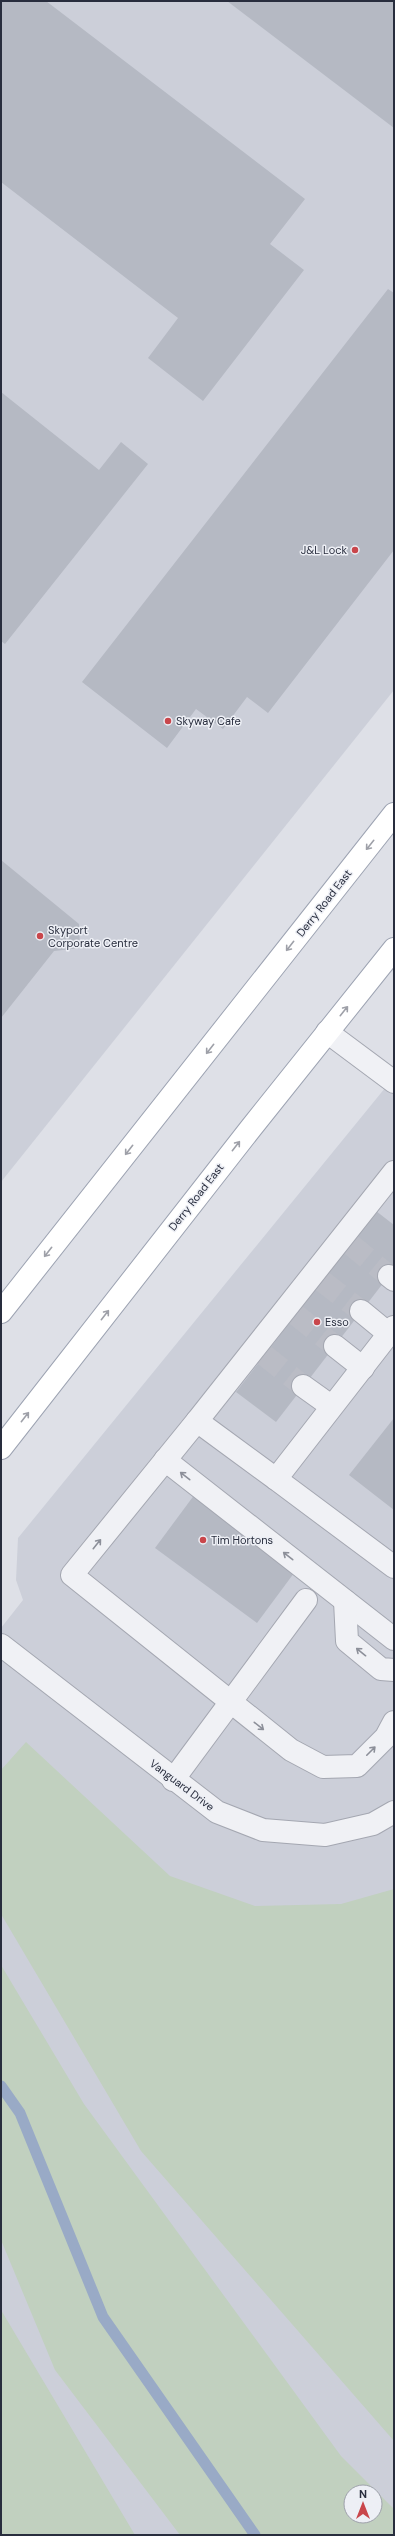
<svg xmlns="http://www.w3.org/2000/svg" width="395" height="2536" viewBox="0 0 395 2536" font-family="'DM Sans',sans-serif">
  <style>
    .built { fill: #cccfd9; fill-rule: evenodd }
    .green { fill: #c1d0bf; fill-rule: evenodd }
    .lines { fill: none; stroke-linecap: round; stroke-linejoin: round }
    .stream { stroke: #99aac6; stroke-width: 11 }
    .building { fill: #b5b9c3 }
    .minor-tunnel { stroke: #babcc5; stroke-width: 22; stroke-dasharray: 22 11; stroke-linecap: butt }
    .minor-casing { stroke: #a4a7b1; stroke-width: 24 }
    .major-casing { stroke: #9da3b2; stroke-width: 24 }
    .minor { stroke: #f0f1f5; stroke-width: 22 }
    .major { stroke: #fff; stroke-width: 22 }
    .oneway { stroke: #9ea0a8 }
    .oneway2 { stroke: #8c8f99 }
    .poi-dot { fill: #c9464b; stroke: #edeff5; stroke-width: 1.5 }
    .labels { text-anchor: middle; stroke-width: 3; stroke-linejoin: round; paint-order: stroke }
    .poi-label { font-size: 11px; fill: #282d3d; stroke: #edeff5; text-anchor: start }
    .street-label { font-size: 11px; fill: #282d3d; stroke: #edeff5 }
  </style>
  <rect width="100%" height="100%" fill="#dee0e7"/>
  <!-- built -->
  <g class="built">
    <path d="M1,1h393v689l-393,492z"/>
    <path d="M394,1077v1458h-393v-907l22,-28 -7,-20 2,-42zM351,2492h24v24h-24z"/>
  </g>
  <!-- green -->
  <g class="green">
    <path d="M26,1742l144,134 85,30 86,-2 53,-15v552l-253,-290 -140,-237v-144z"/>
    <path d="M1,1965l83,139 257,352 53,53v26h-214l-125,-165 -54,-130zM351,2492h24v24h-24z"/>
    <path d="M1,2310l134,225h-134z"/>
  </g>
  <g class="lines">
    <!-- stream -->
    <path class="stream" d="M1,2086l19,27 83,204 152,218"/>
  </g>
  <!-- building -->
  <g class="building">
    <path d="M1,1h45l259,198 -35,45 34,26 -101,131 -55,-43 30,-40 -177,-136z"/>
    <path d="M227,1h167v127z"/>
    <path d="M388,289l6,4v257l-126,163 -21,-16 -24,32 -27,-20 -29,39 -85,-66z"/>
    <path d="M1,392l98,78 22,-28 27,22 -143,180 -4,-3z"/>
    <path d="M1,860l78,64 1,24 -26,3 -53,67z"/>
    <path d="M376,1211l18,14v44l-118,153 -40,-30z"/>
    <path d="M394,1418v92l-45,-35z"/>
    <path d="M195,1494l102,75 -40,54 -102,-75z"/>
  </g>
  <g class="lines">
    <!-- minor-tunnel -->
    <g class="minor-tunnel">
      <path d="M350,1244l39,32"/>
      <path d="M322,1281l39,30"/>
      <path d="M296,1315l39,31"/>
      <path d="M264,1355l39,31"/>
    </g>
    <defs>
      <g id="minor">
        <path d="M327,1032l67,50"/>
        <path d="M389,1276l5,4"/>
        <path d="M361,1311l28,23"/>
        <path d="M394,1327l-118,152 118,88"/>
        <path d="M335,1346l28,22"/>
        <path d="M303,1386l28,20"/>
        <path d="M197,1421l-125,154 219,175 32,17 34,-1 29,-29 8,-15"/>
        <path d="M165,1460l229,179"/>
        <path d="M276,1479l-79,-58 197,-249"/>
        <path d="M345,1601l2,40 34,28 13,1"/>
        <path d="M1,1645l216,167 46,18 62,5 48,-11 21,-12"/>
        <path d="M173,1780l133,-180"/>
      </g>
      <g id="major">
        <path d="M1,1312l393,-498"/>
        <path d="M1,1448l250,-320 143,-179"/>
      </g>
    </defs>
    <!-- minor casing -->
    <use href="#minor" class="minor-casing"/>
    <!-- major casing -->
    <use href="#major" class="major-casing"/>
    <!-- minor -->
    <use href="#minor" class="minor"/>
    <!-- major -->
    <use href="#major" class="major"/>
  </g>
  <!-- one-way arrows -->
  <defs><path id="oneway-shaft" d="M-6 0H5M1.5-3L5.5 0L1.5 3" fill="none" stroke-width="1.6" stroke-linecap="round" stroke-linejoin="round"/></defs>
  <g class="oneway">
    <use href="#oneway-shaft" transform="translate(370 845) rotate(129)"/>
    <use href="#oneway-shaft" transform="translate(290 946) rotate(128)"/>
    <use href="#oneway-shaft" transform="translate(344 1011) rotate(-51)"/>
    <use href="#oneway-shaft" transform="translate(210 1049) rotate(128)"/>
    <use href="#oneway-shaft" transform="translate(236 1146) rotate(-52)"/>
    <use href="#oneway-shaft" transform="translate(129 1150) rotate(128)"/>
    <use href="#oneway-shaft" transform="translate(48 1252) rotate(128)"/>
    <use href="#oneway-shaft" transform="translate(105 1315) rotate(-52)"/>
    <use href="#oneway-shaft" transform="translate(25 1417) rotate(-52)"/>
  </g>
  <g class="oneway2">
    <use href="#oneway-shaft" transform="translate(185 1476) rotate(-142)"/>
    <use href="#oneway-shaft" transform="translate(97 1544) rotate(-51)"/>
    <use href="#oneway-shaft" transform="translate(288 1556) rotate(-142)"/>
    <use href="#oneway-shaft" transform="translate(361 1652) rotate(-141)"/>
    <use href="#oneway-shaft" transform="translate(259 1726) rotate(38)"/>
    <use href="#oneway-shaft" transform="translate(371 1751) rotate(-45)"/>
  </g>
  <!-- markers -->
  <g class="poi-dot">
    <circle cx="355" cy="550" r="4"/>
    <circle cx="168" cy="721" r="4"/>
    <circle cx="40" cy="936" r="4"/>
    <circle cx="317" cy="1322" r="4"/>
    <circle cx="203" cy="1540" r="4"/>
  </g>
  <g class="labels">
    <!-- poi labels -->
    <g class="poi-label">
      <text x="347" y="554" text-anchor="end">J&amp;L Lock</text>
      <text x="176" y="725">Skyway Cafe</text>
      <text x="48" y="934">Skyport<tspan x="48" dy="13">Corporate Centre</tspan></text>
      <text x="325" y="1326">Esso</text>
      <text x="211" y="1544">Tim Hortons</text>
    </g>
    <!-- street labels -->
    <g class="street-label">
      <text transform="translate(324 903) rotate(-52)" y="4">Derry Road East</text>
      <text transform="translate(196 1197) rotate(-52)" y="4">Derry Road East</text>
      <text transform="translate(182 1785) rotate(37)" y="4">Vanguard Drive</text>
    </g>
  </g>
  <!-- border -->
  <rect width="395" height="2536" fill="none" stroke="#282d3d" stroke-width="4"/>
  <!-- north arrow -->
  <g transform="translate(363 2504)"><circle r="19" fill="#edeff5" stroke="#9ea1ab"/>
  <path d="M0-3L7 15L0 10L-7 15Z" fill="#c9464b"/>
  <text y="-6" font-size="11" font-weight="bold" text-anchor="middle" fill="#282d3d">N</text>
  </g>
</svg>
